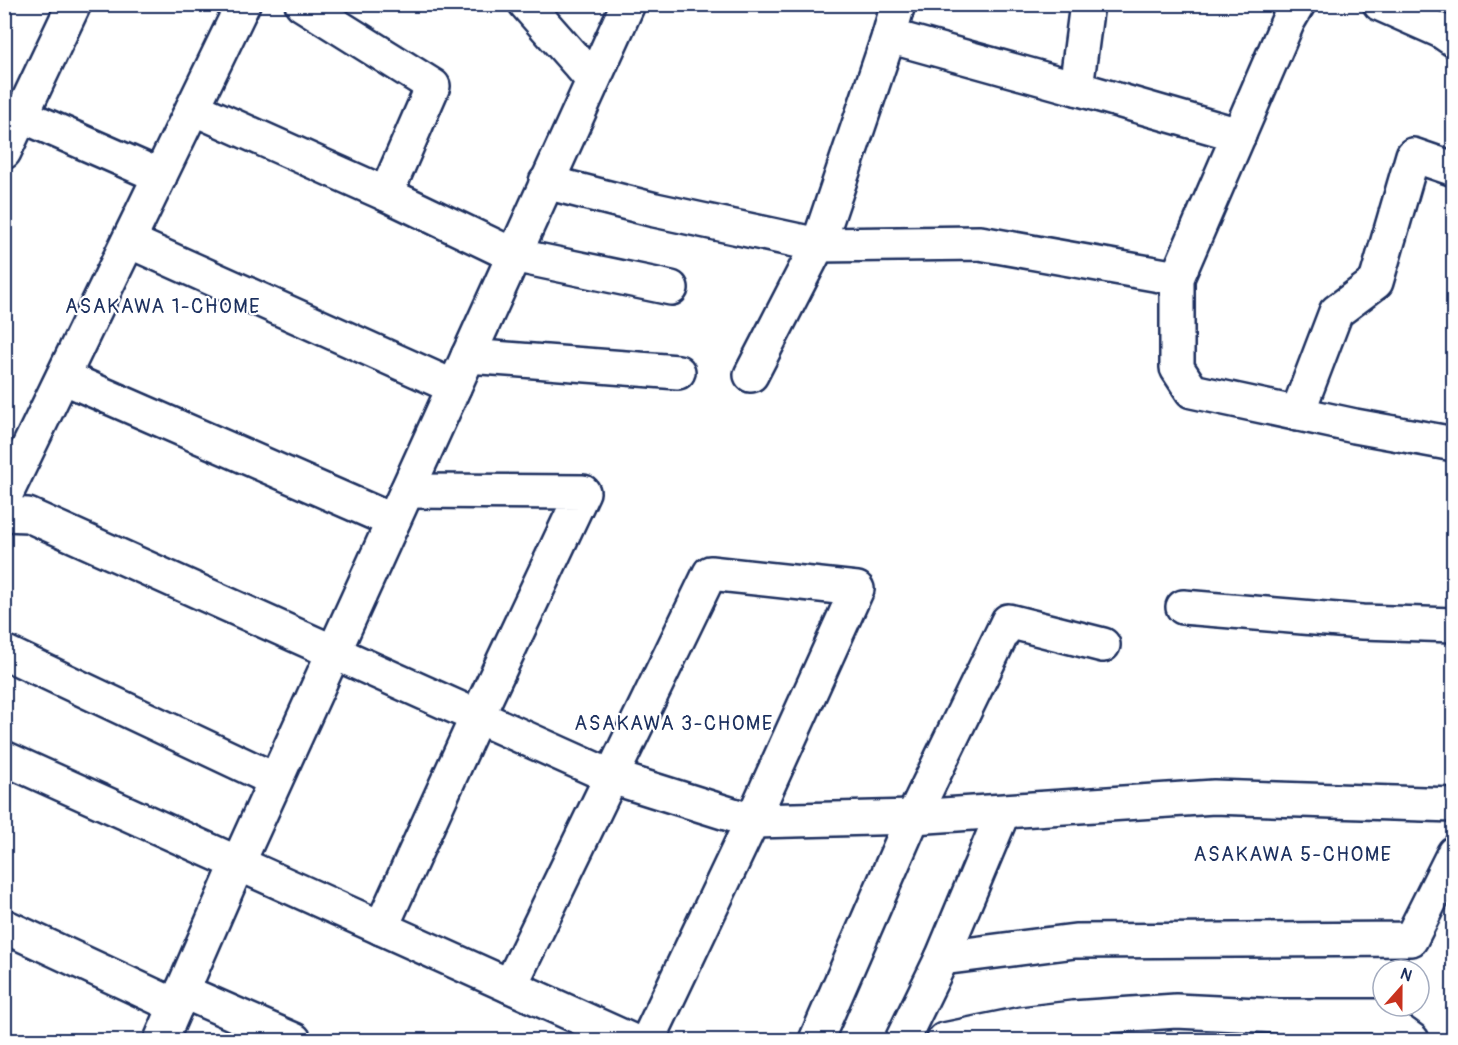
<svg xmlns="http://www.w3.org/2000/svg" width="1458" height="1045" viewBox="0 0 1458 1045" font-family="Pangolin,sans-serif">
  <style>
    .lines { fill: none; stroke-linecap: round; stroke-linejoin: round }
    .river { stroke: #83cfe3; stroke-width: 46 }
    .minor-casing { stroke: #1b2f5e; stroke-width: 38 }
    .minor { stroke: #fff; stroke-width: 33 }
    .labels { text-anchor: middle; stroke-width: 4.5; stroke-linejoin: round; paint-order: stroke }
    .neighbourhood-label { font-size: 20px; letter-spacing: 1.5px; fill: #1b2f5e; stroke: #fff }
  </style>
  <rect width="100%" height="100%" fill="#fff"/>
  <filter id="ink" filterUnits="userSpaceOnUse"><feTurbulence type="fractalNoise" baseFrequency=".0167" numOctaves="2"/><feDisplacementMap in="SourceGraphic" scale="12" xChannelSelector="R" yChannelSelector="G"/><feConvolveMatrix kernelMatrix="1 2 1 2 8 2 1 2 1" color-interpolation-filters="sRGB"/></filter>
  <g filter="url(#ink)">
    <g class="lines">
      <!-- river -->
      <path class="river" d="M1424,4l30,16"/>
      <defs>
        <g id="minor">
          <path d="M302,4l131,82 -47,108 127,61 158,33"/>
          <path d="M526,4l67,76"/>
          <path d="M1087,4l-11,84 163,47"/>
          <path d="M1298,4l-10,17 -111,257v90l15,23 163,35 99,18"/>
          <path d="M1380,4l61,27 13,9"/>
          <path d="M889,36l9,-32"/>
          <path d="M193,108l193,86"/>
          <path d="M21,115l139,61"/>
          <path d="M4,152l70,-148"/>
          <path d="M546,182l109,28 163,35 162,-2 197,35"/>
          <path d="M129,241l325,146"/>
          <path d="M468,356l210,16"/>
          <path d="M751,375l67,-130 71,-209 187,52"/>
          <path d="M63,377l330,144"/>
          <path d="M1297,414l39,-102 40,-30 37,-127 41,14"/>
          <path d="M4,498l239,-494"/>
          <path d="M4,514l24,1 584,262 140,44 161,-4 301,-20 240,8"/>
          <path d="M1183,607l179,15 92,3"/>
          <path d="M4,652l271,128"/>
          <path d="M4,758l626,282"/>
          <path d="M4,926l172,80"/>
          <path d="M381,928l96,-211 106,-225 -176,-1"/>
          <path d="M942,958l133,-17 336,-2 43,-86"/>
          <path d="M510,986l200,-413 147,16 -105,232 -104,219"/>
          <path d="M182,991l112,49"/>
          <path d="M161,1040l77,-177 390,-859"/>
          <path d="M816,1040l97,-223 95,-196 95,24"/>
          <path d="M902,1040l40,-82 61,-146"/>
          <path d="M944,1040l78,-16 51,-6 103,-7 103,5h100l33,24"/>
        </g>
      </defs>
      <!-- minor casing -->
      <use href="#minor" class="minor-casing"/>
      <!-- minor -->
      <use href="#minor" class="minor"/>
    </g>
  </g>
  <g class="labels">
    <!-- neighbourhood labels -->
    <g class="neighbourhood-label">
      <text x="163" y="313">ASAKAWA 1-CHOME</text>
      <text x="674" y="730">ASAKAWA 3-CHOME</text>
      <text x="1293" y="861">ASAKAWA 5-CHOME</text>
    </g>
  </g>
  <!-- margin -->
  <rect width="1458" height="1045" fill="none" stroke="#fff" stroke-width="24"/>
  <rect x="12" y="12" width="1434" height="1021" fill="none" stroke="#1b2f5e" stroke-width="2" filter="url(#ink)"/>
  <!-- north arrow -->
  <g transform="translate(1401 988) rotate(21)"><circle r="28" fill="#ffffff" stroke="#a4acbf" stroke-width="1.5"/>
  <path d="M0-4.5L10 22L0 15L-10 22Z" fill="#c8321e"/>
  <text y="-9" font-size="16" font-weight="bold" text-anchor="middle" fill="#1b2f5e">N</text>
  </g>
</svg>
